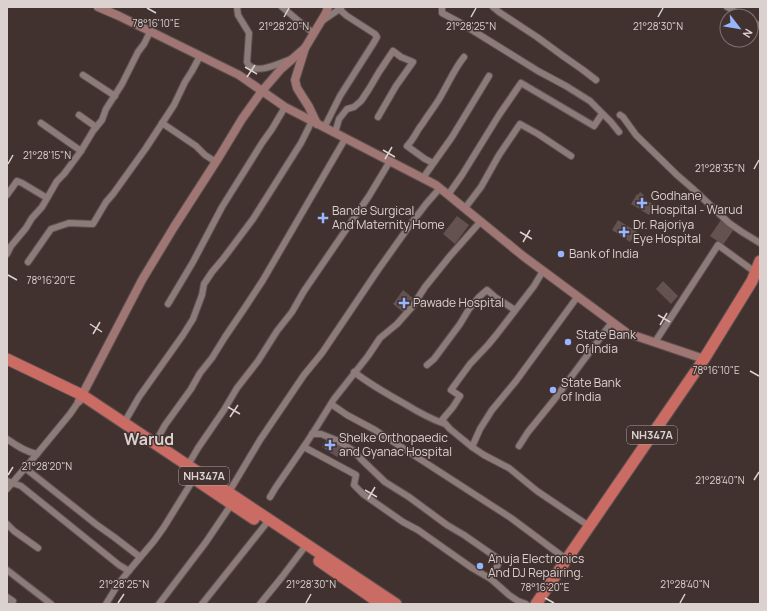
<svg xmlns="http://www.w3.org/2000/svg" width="767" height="611" viewBox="0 0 767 611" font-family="Manrope,sans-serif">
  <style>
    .building { fill: #635250 }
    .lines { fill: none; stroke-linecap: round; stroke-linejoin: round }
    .street-casing { stroke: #5e514f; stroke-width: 8 }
    .secondary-casing { stroke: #5e514f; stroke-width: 10 }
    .highway-casing { stroke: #5e514f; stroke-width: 13 }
    .street { stroke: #8d7b79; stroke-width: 6 }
    .secondary { stroke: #9f7673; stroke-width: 8 }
    .highway { stroke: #ca6c64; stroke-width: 11 }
    .ticks { fill: none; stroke: #dbd1cf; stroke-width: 1.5 }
    .poi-dot { fill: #98b6fd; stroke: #413230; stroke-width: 1.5 }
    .labels { text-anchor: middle; stroke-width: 3; stroke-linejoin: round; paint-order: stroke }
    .shield { fill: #413230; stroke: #ada19f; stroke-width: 1 }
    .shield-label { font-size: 11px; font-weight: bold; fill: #dbd1cf }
    .poi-label { font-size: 12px; fill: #dbd1cf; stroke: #413230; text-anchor: start }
    .district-label { font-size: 16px; font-weight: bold; fill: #dbd1cf; stroke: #413230 }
    .ticks-label { font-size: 10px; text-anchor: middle; fill: #dbd1cf; stroke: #413230; stroke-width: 3; stroke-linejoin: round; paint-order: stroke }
  </style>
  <rect width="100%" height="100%" fill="#413230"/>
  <!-- building -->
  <g class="building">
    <path d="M640,192l4,3 -2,3 13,7 -6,10 -18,-11 6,-10 1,1z"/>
    <path d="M457,216l12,9 -14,19 -12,-10z"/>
    <path d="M618,220l19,12 -7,10 -18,-12z"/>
    <path d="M721,220l13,9 -11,16 -13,-9z"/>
    <path d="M663,281l15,15 -7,8 -15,-15z"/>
    <path d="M403,290l10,8 -10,14 -10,-8z"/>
    <path d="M328,438l15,10 -6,9 -15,-10z"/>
  </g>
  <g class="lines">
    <defs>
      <g id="street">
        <path d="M237,7l1,8 11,18 -2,29c6,15 33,1 44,-3"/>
        <path d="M282,7l31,26"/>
        <path d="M442,7v6l17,9 79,49 28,15 24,15 21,21 8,10"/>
        <path d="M493,7l6,5 38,25 26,19 20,14 13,10"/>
        <path d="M727,7l16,9"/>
        <path d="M322,21l19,-13"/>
        <path d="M751,21l9,5"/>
        <path d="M83,75l32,21"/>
        <path d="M79,115l17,12"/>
        <path d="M620,115l3,2 13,18 41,40 15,13 37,35 13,9 18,11"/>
        <path d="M41,123l40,28"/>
        <path d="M162,123l34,23 9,9 11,7"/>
        <path d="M324,128l16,-32 33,-52 4,-7 -2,-3 -28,-18 -8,-7"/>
        <path d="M335,133l4,-14 8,-10 7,-2 7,-6 8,-12 10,-17 14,-21 8,6 12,5 -17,24 -18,31"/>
        <path d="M433,163l-8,-4 -18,-13c7,-7 10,-16 16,-23 6,-10 14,-19 19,-29 7,-12 13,-26 22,-37"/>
        <path d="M423,178l29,-41 37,-61"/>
        <path d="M7,195l10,-14 5,2 25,15"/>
        <path d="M448,195l14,-20 37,-60 22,-32 73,43 8,-12"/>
        <path d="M465,208l16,-21 18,-32 21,-31 18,10 33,22"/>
        <path d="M7,254l4,-8 15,-18 6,-10 10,-11 15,-26 7,-7 17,-23 12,-20 9,-11 4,-11 16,-25 16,-32 6,-8 6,-12"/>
        <path d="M28,262l23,-33 18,-6 24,1 13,-22 7,-8 33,-46 28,-43 11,-23 7,-11 8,-15"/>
        <path d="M543,271l-9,15 -37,48 -9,11 -18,19 -19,26 9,6 -7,11 -11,13 8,9 22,18 12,8 25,13 28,23 52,35"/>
        <path d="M168,304l25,-42 29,-55 40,-64 10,-14 13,-22"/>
        <path d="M655,342l63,-97 37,27"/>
        <path d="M427,365l7,-6 26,-35 9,-15 10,-12 8,-7 8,7 20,13"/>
        <path d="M354,372c17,13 33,22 51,32 13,8 26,15 40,20"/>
        <path d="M331,404l16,11 28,15 136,88 55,41"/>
        <path d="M124,423l15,-26 44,-62 10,-16 9,-24 2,-11 8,-12 11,-13 30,-40 48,-76 11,-22"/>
        <path d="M312,434h9l15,6 18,11 7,8 24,23 24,15 38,28 17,10 36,25 -9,19 18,16 9,6 8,3"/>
        <path d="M7,439c10,7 19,13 30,15"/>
        <path d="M155,443l10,-18 26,-36 9,-16 12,-15 13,-21 21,-31 17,-26 82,-141"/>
        <path d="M519,446l9,-14 26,-32 58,-78"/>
        <path d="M304,447l52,28 -2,10 9,9 40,28 15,8 54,38 19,11"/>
        <path d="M472,447l8,-18 12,-19 24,-29 62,-85"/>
        <path d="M188,465l10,-17 26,-38 13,-22 21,-27 19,-30 15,-19 12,-21 65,-95 21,-35"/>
        <path d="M25,468l72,57 17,12 26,20"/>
        <path d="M7,481l14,5 98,79 10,6"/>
        <path d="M7,489l30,-35 33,-40 9,-13"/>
        <path d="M229,492l31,-52 44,-65 18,-22 56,-83 32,-45 16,-21 14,-16"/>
        <path d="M270,497l6,-10 31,-45 9,-14 18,-29 34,-43 12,-18 17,-14 15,-17 13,-20 25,-31 31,-35"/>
        <path d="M7,524l7,7 24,17"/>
        <path d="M7,570l44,34"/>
        <path d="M7,597l6,4 -2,3"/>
        <path d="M106,604l11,-18 10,-13 27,-32 10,-14 34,-55"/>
        <path d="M159,604l47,-62 27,-40"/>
        <path d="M202,604l67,-84"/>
        <path d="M260,604l22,-27 25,-33"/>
      </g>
      <g id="secondary">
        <path d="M98,7l21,9 120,59 46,32 151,78 87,71 104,77 77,26"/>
        <path d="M317,124l-8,-17 -12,-19 -2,-8 10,-32 21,-35 2,-6"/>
        <path d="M79,401l63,-121 32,-53 45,-70 23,-38 20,-28 19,-22 24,-21"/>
      </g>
      <g id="highway">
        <path d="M7,359l75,36 314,209"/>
        <path d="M199,482l55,37"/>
        <path d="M319,561l62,43"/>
        <path d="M536,604l168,-245 48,-78 8,-20"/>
      </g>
    </defs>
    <!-- street casing -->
    <use href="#street" class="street-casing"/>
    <!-- secondary casing -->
    <use href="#secondary" class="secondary-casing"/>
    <!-- highway casing -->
    <use href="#highway" class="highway-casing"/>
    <!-- street -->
    <use href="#street" class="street"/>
    <!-- secondary -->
    <use href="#secondary" class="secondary"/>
    <!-- highway -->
    <use href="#highway" class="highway"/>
  </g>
  <!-- ticks -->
  <path class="ticks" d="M147,8l9,5M284,17l5,-9M471,17l5,-9M658,17l5,-9M245,67l12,7M247,77l8,-12M383,150l12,7M385,159l7,-12M8,164l5,-9M754,169l5,-9M520,232l12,7M523,242l7,-12M8,275l9,5M658,315l12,7M90,324l12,8M660,325l7,-12M93,334l7,-12M750,371l9,5M228,407l12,7M230,417l8,-12M8,475l5,-8M754,480l5,-8M365,490l12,7M368,499l7,-12M545,598l9,5M118,603l6,-9M306,603l5,-9M680,603l5,-9"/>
  <!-- markers -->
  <g class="poi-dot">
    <path d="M640 197h4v4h4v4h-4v4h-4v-4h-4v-4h4z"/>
    <path d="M321 212h4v4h4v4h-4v4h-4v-4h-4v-4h4z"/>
    <path d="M622 226h4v4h4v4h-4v4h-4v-4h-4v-4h4z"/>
    <circle cx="561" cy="254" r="4"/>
    <path d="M402 297h4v4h4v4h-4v4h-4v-4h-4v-4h4z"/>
    <circle cx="568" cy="342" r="4"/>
    <circle cx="553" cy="390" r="4"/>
    <path d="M328 439h4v4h4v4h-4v4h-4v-4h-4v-4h4z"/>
    <circle cx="480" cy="566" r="4"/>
  </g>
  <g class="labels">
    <!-- shield labels -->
    <g class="shield">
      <rect x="627" y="426" width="50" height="18" rx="3"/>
      <rect x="179" y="467" width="50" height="18" rx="3"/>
    </g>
    <g class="shield-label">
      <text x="652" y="439">NH347A</text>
      <text x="204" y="480">NH347A</text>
    </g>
    <!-- poi labels -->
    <g class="poi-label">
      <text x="651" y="200">Godhane<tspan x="651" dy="14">Hospital - Warud</tspan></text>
      <text x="332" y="215">Bande Surgical<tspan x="332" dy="14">And Maternity Home</tspan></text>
      <text x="633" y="229">Dr. Rajoriya<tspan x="633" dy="14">Eye Hospital</tspan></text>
      <text x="569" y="258">Bank of India</text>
      <text x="413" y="307">Pawade Hospital</text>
      <text x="576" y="339">State Bank<tspan x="576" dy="14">Of India</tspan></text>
      <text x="561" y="387">State Bank<tspan x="561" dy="14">of India</tspan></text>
      <text x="339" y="442">Shelke Orthopaedic<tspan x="339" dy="14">and Gyanac Hospital</tspan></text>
      <text x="488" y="563">Anuja Electronics<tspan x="488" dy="14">And DJ Repairing.</tspan></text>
    </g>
    <!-- district labels -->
    <g class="district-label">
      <text x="149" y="445">Warud</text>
    </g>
  </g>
  <g class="ticks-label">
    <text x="156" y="27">78°16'10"E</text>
    <text x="658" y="30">21°28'30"N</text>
    <text x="284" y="30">21°28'20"N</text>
    <text x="471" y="30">21°28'25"N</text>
    <text x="47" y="159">21°28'15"N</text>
    <text x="720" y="172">21°28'35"N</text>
    <text x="51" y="284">78°16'20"E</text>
    <text x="716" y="374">78°16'10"E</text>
    <text x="47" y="470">21°28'20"N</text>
    <text x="720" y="484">21°28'40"N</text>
    <text x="124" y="588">21°28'25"N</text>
    <text x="311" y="588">21°28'30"N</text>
    <text x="685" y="588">21°28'40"N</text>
    <text x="545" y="591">78°16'20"E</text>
  </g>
  <!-- border -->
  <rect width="767" height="611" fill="none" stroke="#dbd1cf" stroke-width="16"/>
  <!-- north arrow -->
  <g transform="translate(739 28) rotate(121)"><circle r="19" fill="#413230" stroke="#7f7270"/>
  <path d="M0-3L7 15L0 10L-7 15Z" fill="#98b6fd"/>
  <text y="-6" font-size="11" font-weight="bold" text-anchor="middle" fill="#dbd1cf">N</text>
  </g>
</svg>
